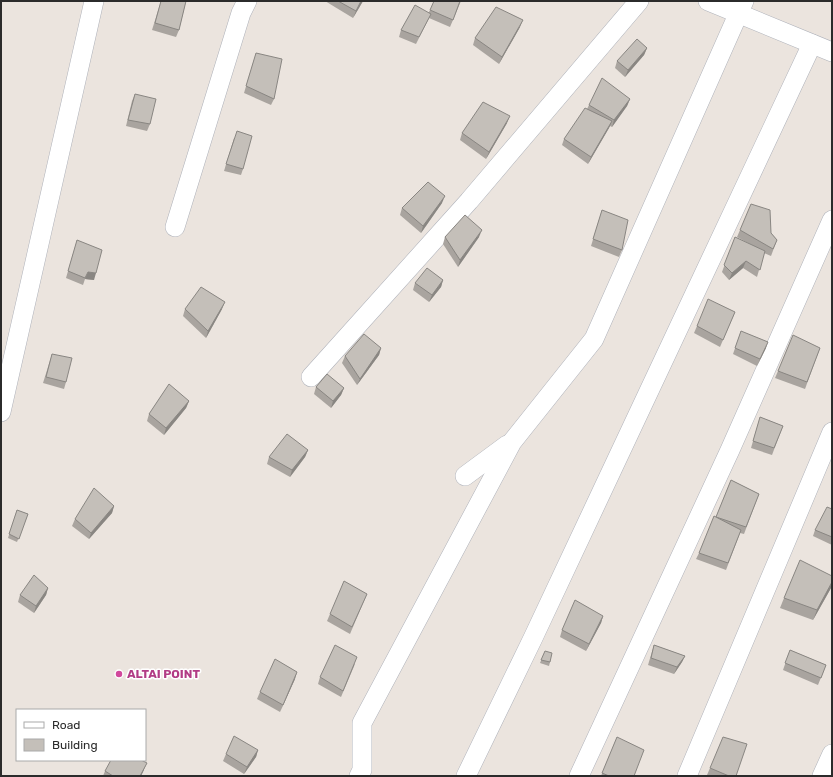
<svg xmlns="http://www.w3.org/2000/svg" width="833" height="777" viewBox="0 0 833 777" font-family="Rubik,sans-serif">
  <style>
    .lines { fill: none; stroke-linecap: round; stroke-linejoin: round }
    .minor-casing { stroke: #afb2ba; stroke-width: 20 }
    .minor { stroke: #fff; stroke-width: 19 }
    .wall { fill: #a9a49f }
    .shaded-wall { fill: #898682 }
    .building { fill: #c4bfb9; stroke: #898682 }
    .hotel-dot { fill: #d1479c; stroke: #fff; stroke-width: 1.5 }
    .labels { text-anchor: middle; stroke-width: 3; stroke-linejoin: round; paint-order: stroke }
    .hotel-label { font-size: 12px; font-weight: bold; fill: #b23c85; stroke: #fff; text-anchor: start }
  </style>
  <rect width="100%" height="100%" fill="#ebe4de"/>
  <g class="lines">
    <defs>
      <g id="minor">
        <path d="M708,1l124,51"/>
        <path d="M175,227l66,-214 6,-12"/>
        <path d="M311,377l158,-176 170,-200"/>
        <path d="M1,412l93,-411"/>
        <path d="M465,476l42,-31"/>
        <path d="M359,776l3,-6v-47l150,-281 82,-103 150,-338"/>
        <path d="M466,776l67,-138 279,-594"/>
        <path d="M579,776l151,-326 102,-230"/>
        <path d="M687,776l145,-344"/>
        <path d="M822,776l10,-22"/>
      </g>
    </defs>
    <!-- minor casing -->
    <use href="#minor" class="minor-casing"/>
    <!-- minor -->
    <use href="#minor" class="minor"/>
  </g>
  <!-- wall -->
  <g class="wall">
    <path d="M161,1h25l-7,29 -3,7 -24,-7z"/>
    <path d="M325,1h38l-10,17z"/>
    <path d="M461,1l-11,26 -21,-9 -13,26 -17,-7 2,-7 28,-18 1,-2z"/>
    <path d="M520,27l-21,37 -26,-19 2,-7z"/>
    <path d="M647,48l-3,7 -19,22 -10,-9 2,-7z"/>
    <path d="M256,53l18,46 -3,6 -27,-12z"/>
    <path d="M135,94l15,30 -3,7 -21,-5 6,-25z"/>
    <path d="M630,99l-3,7 -15,21 -2,-1 -22,38 -26,-19 2,-6 23,-30 2,-4z"/>
    <path d="M507,123l-21,36 -26,-19 2,-7z"/>
    <path d="M234,138l9,31 -2,6 -17,-4z"/>
    <path d="M442,203l-21,30 -21,-18 2,-7z"/>
    <path d="M602,210l20,40 -3,7 -28,-11z"/>
    <path d="M740,230l31,3 6,7 -6,16 -7,-3 -7,24 -14,-9 -14,12 -7,-8 13,-35 13,6 -11,-6z"/>
    <path d="M445,237h34l-21,30 -15,-23z"/>
    <path d="M77,240l17,40 -9,-1 -2,6 -17,-7z"/>
    <path d="M443,280l-2,7 -12,15 -16,-12 2,-7z"/>
    <path d="M185,309h37l-16,29 -23,-22z"/>
    <path d="M735,312l-15,35 -26,-14 3,-7z"/>
    <path d="M741,331l25,17 -9,18 -24,-12z"/>
    <path d="M381,348l-2,7 -22,30 -15,-22 3,-7z"/>
    <path d="M820,348l-15,41 -30,-11 3,-7z"/>
    <path d="M52,354l14,28 -2,7 -21,-6z"/>
    <path d="M316,387l28,1 -3,7 -10,13 -17,-14z"/>
    <path d="M189,401l-3,7 -22,27 -17,-14 2,-7z"/>
    <path d="M760,417l23,9 -11,29 -21,-7z"/>
    <path d="M308,450l-3,7 -15,20 -23,-13 2,-7z"/>
    <path d="M731,480l28,14 -15,40 -4,-1 -14,37 -30,-11 3,-6 17,-36z"/>
    <path d="M114,506l-2,7 -23,26 -17,-13 3,-7z"/>
    <path d="M832,509v36l-19,-9 2,-6z"/>
    <path d="M17,510l11,4 -11,28 -9,-4z"/>
    <path d="M48,588l-2,7 -12,18 -16,-11 2,-7z"/>
    <path d="M831,588l-18,32 -33,-12 4,-10z"/>
    <path d="M367,594l-17,40 -23,-13 3,-7z"/>
    <path d="M603,616l-2,7 -15,28 -26,-14 2,-7z"/>
    <path d="M654,645l31,11 -3,6 -8,12 -26,-9z"/>
    <path d="M790,650l36,15 -8,20 -35,-15z"/>
    <path d="M545,651l5,11 -1,4 -9,-3z"/>
    <path d="M355,664l-14,33 -23,-13 2,-7z"/>
    <path d="M295,679l-15,33 -23,-13 3,-7z"/>
    <path d="M617,737l17,39h-33z"/>
    <path d="M258,750l-2,7 -12,17 -21,-13 3,-7z"/>
    <path d="M710,768l26,8h-26l-3,-1z"/>
    <path d="M144,770l-3,6h-38l2,-5z"/>
  </g>
  <!-- shaded-wall -->
  <g class="shaded-wall">
    <path d="M361,1h2l-10,17 3,-7z"/>
    <path d="M523,20l-3,7 -21,37 3,-7z"/>
    <path d="M647,48l-3,7 -19,22 3,-7z"/>
    <path d="M630,99l-3,7 -15,21 2,-7z"/>
    <path d="M510,116l-3,7 -21,36 3,-7z"/>
    <path d="M612,121l-3,7 -21,36 3,-7z"/>
    <path d="M445,196l-3,7 -21,30 2,-7z"/>
    <path d="M482,230l-3,7 -21,30 2,-7z"/>
    <path d="M746,261l-3,7 -14,12 3,-7z"/>
    <path d="M88,272l8,1 -2,7 -9,-1z"/>
    <path d="M443,280l-2,7 -12,15 3,-7z"/>
    <path d="M225,302l-3,7 -16,29 2,-7z"/>
    <path d="M768,342l-2,6 -9,18 3,-7z"/>
    <path d="M381,348l-2,7 -22,30 3,-6z"/>
    <path d="M344,388l-3,7 -10,13 2,-7z"/>
    <path d="M189,401l-3,7 -22,27 2,-7z"/>
    <path d="M308,450l-3,7 -15,20 2,-7z"/>
    <path d="M114,506l-2,7 -23,26 2,-6z"/>
    <path d="M832,582l-1,6 -18,32 4,-10z"/>
    <path d="M48,588l-2,7 -12,18 2,-7z"/>
    <path d="M603,616l-2,7 -15,28 3,-7z"/>
    <path d="M685,656l-3,6 -8,12 3,-7z"/>
    <path d="M297,672l-2,7 -15,33 3,-7z"/>
    <path d="M258,750l-2,7 -12,17 3,-7z"/>
    <path d="M147,763l-6,13h-1z"/>
  </g>
  <!-- building -->
  <g class="building">
    <path d="M161,1h25l-7,29 -24,-7z"/>
    <path d="M338,1h23l-5,10z"/>
    <path d="M434,1h26l-7,19 -23,-10z"/>
    <path d="M415,5l16,9 -12,23 -18,-7z"/>
    <path d="M496,7l27,13 -21,37 -27,-19z"/>
    <path d="M637,39l10,9 -19,22 -11,-9z"/>
    <path d="M256,53l26,6 -8,40 -28,-13z"/>
    <path d="M602,78l28,21 -16,21 -25,-15z"/>
    <path d="M135,94l21,5 -6,25 -22,-4z"/>
    <path d="M483,102l27,14 -21,36 -27,-19z"/>
    <path d="M585,108l27,13 -21,36 -27,-18z"/>
    <path d="M237,131l15,5 -9,33 -17,-5z"/>
    <path d="M428,182l17,14 -22,30 -21,-18z"/>
    <path d="M751,204l19,6 1,23 6,7 -4,9 -33,-19z"/>
    <path d="M602,210l26,10 -6,30 -29,-11z"/>
    <path d="M465,215l17,15 -22,30 -15,-23z"/>
    <path d="M735,237l30,14 -5,19 -14,-9 -14,12 -8,-8z"/>
    <path d="M77,240l25,10 -6,23 -8,-1 -3,6 -17,-7z"/>
    <path d="M427,268l16,12 -11,15 -17,-12z"/>
    <path d="M201,287l24,15 -17,29 -23,-22z"/>
    <path d="M708,299l27,13 -12,28 -26,-14z"/>
    <path d="M741,331l27,11 -8,17 -25,-11z"/>
    <path d="M364,334l17,14 -21,31 -15,-23z"/>
    <path d="M793,335l27,13 -13,34 -29,-11z"/>
    <path d="M52,354l20,4 -6,24 -20,-5z"/>
    <path d="M327,374l17,14 -11,13 -17,-14z"/>
    <path d="M169,384l20,17 -23,27 -17,-14z"/>
    <path d="M760,417l23,9 -9,22 -21,-7z"/>
    <path d="M287,434l21,16 -16,20 -23,-13z"/>
    <path d="M731,480l28,14 -13,33 -30,-10z"/>
    <path d="M94,488l20,18 -23,27 -16,-14z"/>
    <path d="M827,507l5,2v28l-17,-7z"/>
    <path d="M17,510l11,4 -9,25 -10,-5z"/>
    <path d="M714,516l27,14 -13,33 -29,-10z"/>
    <path d="M800,560l32,16v6l-15,28 -33,-12z"/>
    <path d="M34,575l14,13 -12,18 -16,-11z"/>
    <path d="M344,581l23,13 -15,33 -22,-13z"/>
    <path d="M575,600l28,16 -14,28 -27,-14z"/>
    <path d="M335,645l22,12 -14,34 -23,-14z"/>
    <path d="M654,645l31,11 -8,11 -26,-9z"/>
    <path d="M790,650l36,15 -5,13 -36,-15z"/>
    <path d="M545,651l7,2 -2,9 -9,-2z"/>
    <path d="M275,659l22,13 -14,33 -23,-13z"/>
    <path d="M234,736l24,14 -11,17 -21,-13z"/>
    <path d="M617,737l27,13 -10,26h-25l-7,-3z"/>
    <path d="M723,737l24,7 -11,32h-7l-19,-8z"/>
    <path d="M111,760h30l6,3 -7,13h-27l-8,-5z"/>
  </g>
  <!-- markers -->
  <circle class="hotel-dot" cx="119" cy="674" r="4"/>
  <g class="labels">
    <!-- hotel labels -->
    <g class="hotel-label">
      <text x="127" y="678">ALTAI POINT</text>
    </g>
  </g>
  <!-- border -->
  <rect width="833" height="777" fill="none" stroke="#2b2b2b" stroke-width="4"/>
  <!-- legend -->
  <rect x="16" y="709" width="130" height="52" fill="#ffffff" stroke="#aaaaaa"/>
  <rect x="24" y="722" width="20" height="6" fill="#ffffff" stroke="#aaaaaa"/>
  <text x="52" y="729" font-size="12" fill="#2b2b2b">Road</text>
  <rect x="24" y="739" width="20" height="12" fill="#c4bfb9" stroke="#aaaaaa"/>
  <text x="52" y="749" font-size="12" fill="#2b2b2b">Building</text>
</svg>
